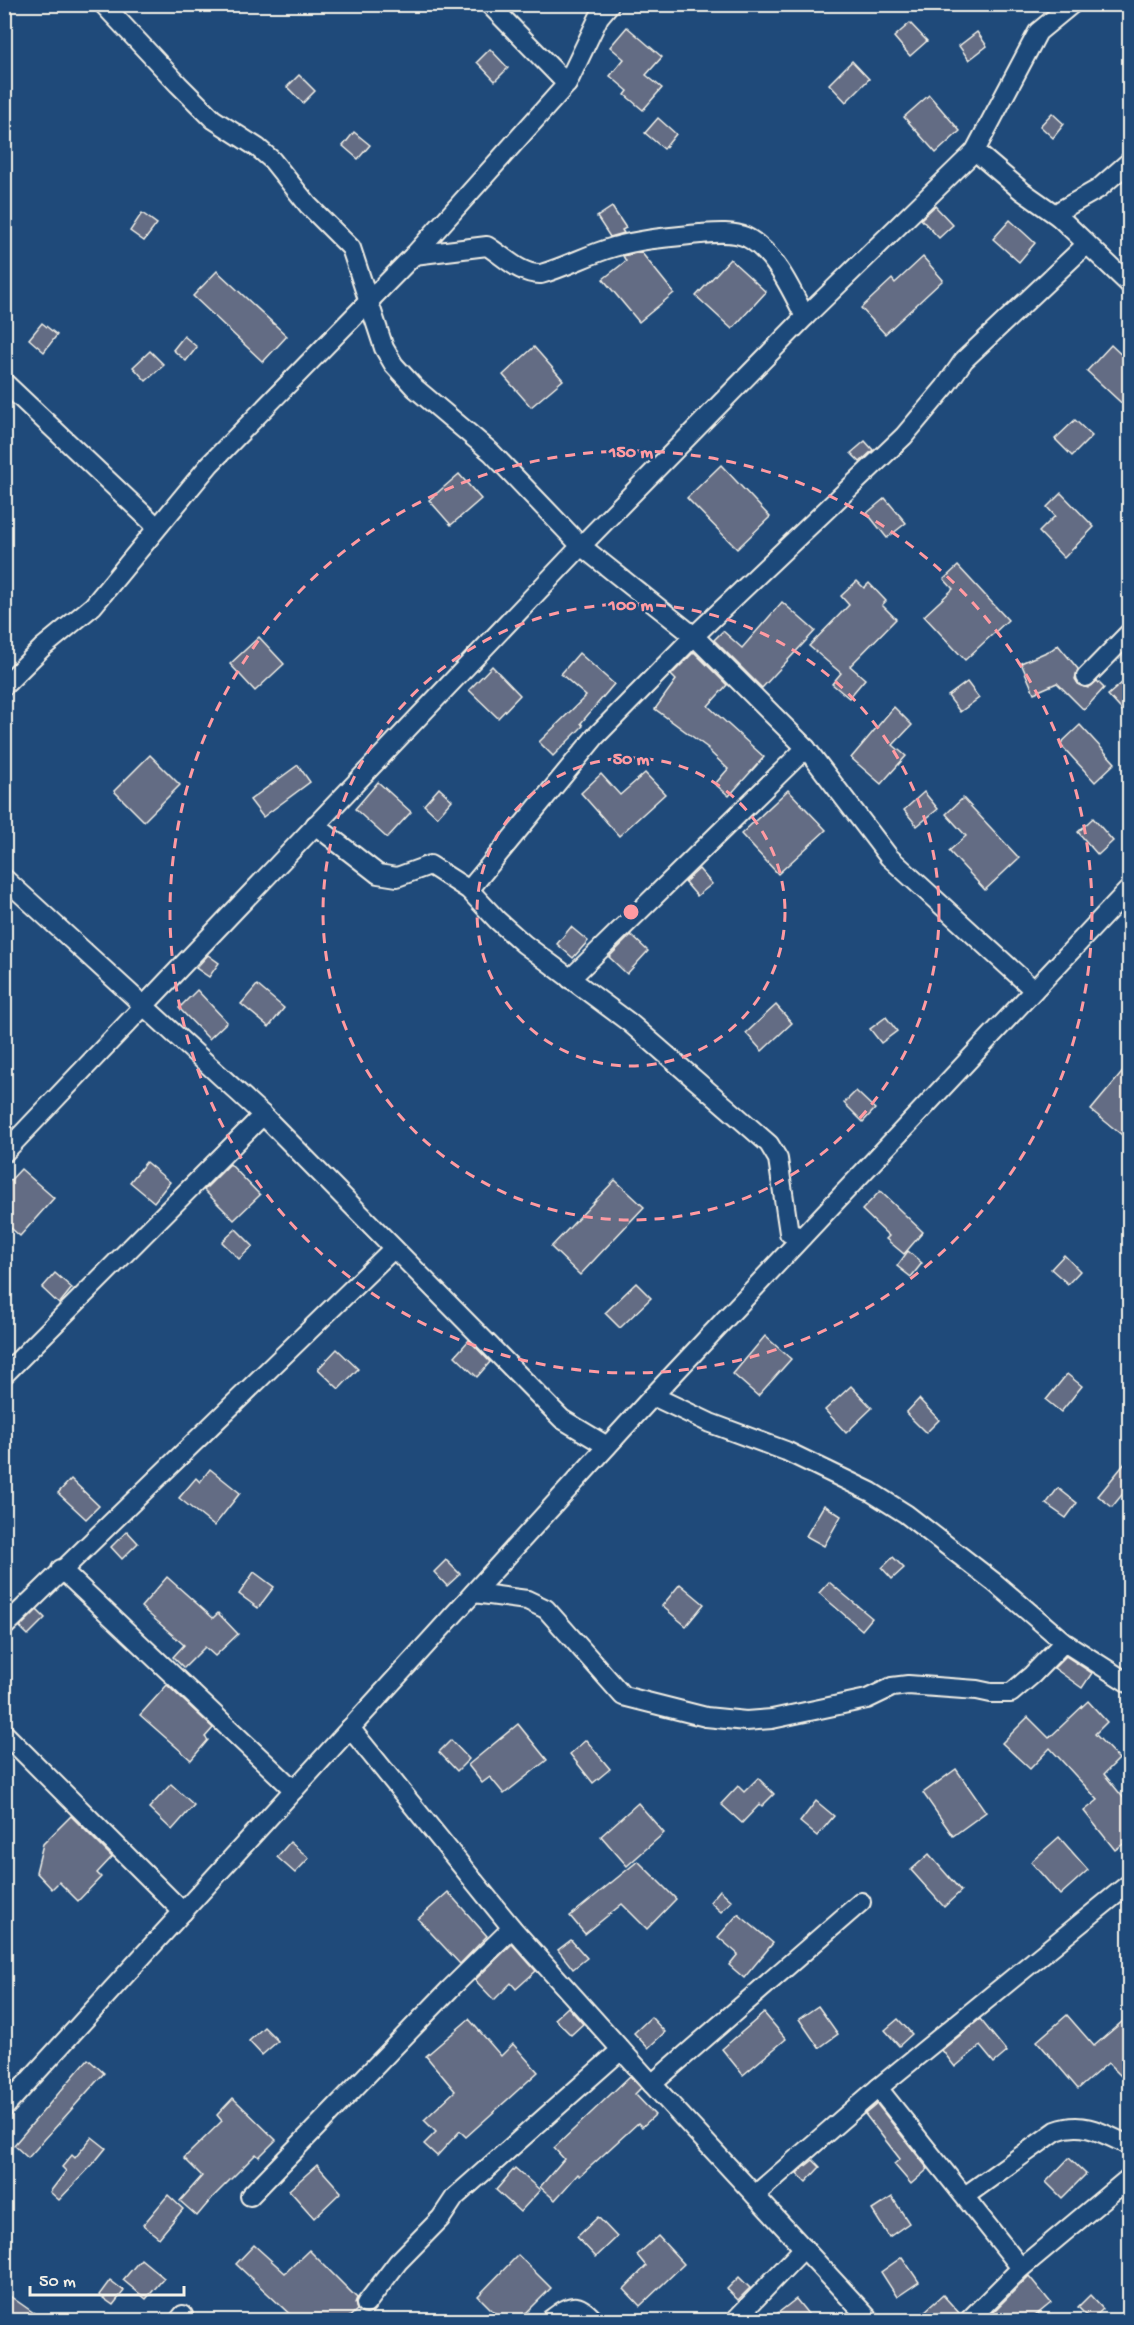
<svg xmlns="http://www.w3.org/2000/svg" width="1134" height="2325" viewBox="0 0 1134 2325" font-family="'Gochi Hand',sans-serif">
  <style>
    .building { fill: #636c84; stroke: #f4f1e8; stroke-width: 1.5 }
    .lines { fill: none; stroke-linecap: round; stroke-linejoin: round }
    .minor-casing { stroke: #f4f1e8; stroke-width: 22 }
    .minor { stroke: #1f4a7a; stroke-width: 18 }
    .ring { fill: none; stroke: #ff9aa2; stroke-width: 3; stroke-dasharray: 10 8 }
    .centre { fill: #ff9aa2; stroke: #1f4a7a; stroke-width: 3 }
    .ring-label { font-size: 18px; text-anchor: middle; font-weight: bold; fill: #ff9aa2; stroke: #1f4a7a; stroke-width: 4.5; stroke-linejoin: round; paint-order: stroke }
  </style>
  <rect width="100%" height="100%" fill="#1f4a7a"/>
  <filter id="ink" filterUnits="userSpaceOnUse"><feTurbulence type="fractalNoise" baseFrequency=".0167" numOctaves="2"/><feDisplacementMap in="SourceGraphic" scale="12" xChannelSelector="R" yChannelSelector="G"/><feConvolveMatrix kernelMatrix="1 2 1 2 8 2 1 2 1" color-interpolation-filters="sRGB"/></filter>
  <g filter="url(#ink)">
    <!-- building -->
    <g class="building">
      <path d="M910,23l17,18 -17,15 -16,-19z"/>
      <path d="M627,27l35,30 -16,18 16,13 -19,22 -18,-15 3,-4 -18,-15 14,-17 -14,-12z"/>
      <path d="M977,32l10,14 -18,14 -10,-14z"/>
      <path d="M490,49l18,19 -13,13 -18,-19z"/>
      <path d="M852,61l17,18 -23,23 -17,-18z"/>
      <path d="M299,75l16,16 -12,12 -16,-16z"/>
      <path d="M929,95l31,36 -24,22 -32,-36z"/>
      <path d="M1052,113l12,11 -11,14 -13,-12z"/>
      <path d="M658,118l18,16 -12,15 -19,-16z"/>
      <path d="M354,132l16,13 -12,14 -15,-13z"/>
      <path d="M935,206l18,19 -14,13 -18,-19z"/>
      <path d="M612,207l14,21 -4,2 2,3 -14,4 -13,-20z"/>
      <path d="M142,213l15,11 -13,17 -14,-10z"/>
      <path d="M1010,220l25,23 -16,19 -26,-23z"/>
      <path d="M641,252l33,41 -35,29 -36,-43 23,-18 -3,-5z"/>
      <path d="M923,257l20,23 -58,54 -24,-26 31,-29 3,4z"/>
      <path d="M730,259l36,33 -34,37 -36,-33z"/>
      <path d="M217,271l70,65 -24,26 -70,-66z"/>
      <path d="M42,323l15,12 -13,17 -15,-13z"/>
      <path d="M184,336l13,11 -11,14 -13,-11z"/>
      <path d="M1111,345l19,18v48l-43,-40z"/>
      <path d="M534,347l29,33 -32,27 -28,-32z"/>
      <path d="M150,351l14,14 -18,16 -13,-14z"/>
      <path d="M1075,420l17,16 -20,20 -17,-17z"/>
      <path d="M865,441l8,9 -13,12 -9,-9z"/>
      <path d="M721,465l49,52 -33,32 -50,-51z"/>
      <path d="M459,474l22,25 -30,26 -22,-25z"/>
      <path d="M1061,493l33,34 -30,31 -25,-26 16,-16 -8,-9z"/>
      <path d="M885,498l21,25 -19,15 -20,-25z"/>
      <path d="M958,566l50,54 -43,40 -41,-44 29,-27 -9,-10z"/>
      <path d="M857,581l7,7 5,-5 17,18 -4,4 14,14 -46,47 15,13 -16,19 -17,-14 9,-11 -32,-27 40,-41 -8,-9z"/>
      <path d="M782,602l33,29 -53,57 -48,-48 9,-9 19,17z"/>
      <path d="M259,637l25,27 -29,27 -25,-27z"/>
      <path d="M1058,645l20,24 -3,10 4,6 9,3 9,-7 7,7 -20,22 -27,-27 -23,10 -13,-30 30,-13z"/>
      <path d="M694,652l33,33 -19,21 56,51 -35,39 -14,-12 13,-15 -21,-20 1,-1 -53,-39 21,-29 -5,-5z"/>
      <path d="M579,653l35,31 -33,39 2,3 -30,30 -14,-14 47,-46 -25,-22z"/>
      <path d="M492,666l28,29 -22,23 -29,-28z"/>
      <path d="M1130,676v43l-22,-24z"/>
      <path d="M967,682l12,16 -19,14 -12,-16z"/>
      <path d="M894,707l18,18 -19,20 13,11 -25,28 -30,-26z"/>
      <path d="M1080,725l35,38 -20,19 -35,-38z"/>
      <path d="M150,755l30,30 -36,36 -30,-30z"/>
      <path d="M298,765l12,17 -47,35 -13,-17z"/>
      <path d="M645,773l20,21 -46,42 -38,-43 20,-19 19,21z"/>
      <path d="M378,782l33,30 -24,26 -32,-29z"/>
      <path d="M439,788l13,12 -15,17 -13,-12z"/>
      <path d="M788,790l38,40 -48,44 -37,-40z"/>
      <path d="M924,792l14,17 -21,17 -13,-16z"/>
      <path d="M963,798l56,60 -34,32 -36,-39 17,-15 -20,-22z"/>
      <path d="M1093,818l20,23 -15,14 -20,-23z"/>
      <path d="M699,869l13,15 -15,12 -12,-14z"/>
      <path d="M571,927l17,14 -15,17 -16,-14z"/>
      <path d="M631,935l17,16 -21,23 -18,-17z"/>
      <path d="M208,955l11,8 -10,14 -13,-9z"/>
      <path d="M257,985l27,23 -15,19 -28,-23z"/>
      <path d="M197,990l30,32 -18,17 -30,-31z"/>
      <path d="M776,1005l16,18 -30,28 -16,-18z"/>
      <path d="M886,1017l11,14 -16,12 -11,-14z"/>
      <path d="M1130,1063v63l-8,9 -31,-25z"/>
      <path d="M856,1091l19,18 -12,13 -19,-19z"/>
      <path d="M146,1162l24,20 -16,20 -24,-20z"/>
      <path d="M230,1164l30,31 -26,25 -30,-30z"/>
      <path d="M21,1169l33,29 -34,38 -16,-14v-35z"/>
      <path d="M615,1180l29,27 -64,68 -29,-28z"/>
      <path d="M880,1191l43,41 -19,22 -18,-15 3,-3 -27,-26z"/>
      <path d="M236,1229l17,17 -14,13 -17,-17z"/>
      <path d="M908,1251l14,12 -11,14 -14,-11z"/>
      <path d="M1064,1255l16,16 -12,13 -17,-15z"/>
      <path d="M55,1273l17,15 -13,16 -17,-16z"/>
      <path d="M636,1283l15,15 -31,30 -15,-15z"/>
      <path d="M765,1336l26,23 -33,37 -25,-22z"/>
      <path d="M469,1340l21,22 -13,15 -22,-21z"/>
      <path d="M337,1349l21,20 -19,20 -21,-20z"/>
      <path d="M1067,1374l15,12 -21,26 -15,-12z"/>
      <path d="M851,1386l21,22 -26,25 -21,-23z"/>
      <path d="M919,1399l20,21 -13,13 -20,-20z"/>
      <path d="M1130,1457v28l-18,22 -14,-11z"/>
      <path d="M210,1469l30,24 -26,33 -35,-28 17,-20 4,4z"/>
      <path d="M71,1479l28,27 -13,13 -28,-26z"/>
      <path d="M1058,1488l19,15 -11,15 -20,-14z"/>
      <path d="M824,1505l17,11 -17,30 -18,-10z"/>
      <path d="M127,1531l11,12 -16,16 -11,-12z"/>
      <path d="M893,1557l11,11 -12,11 -10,-11z"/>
      <path d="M446,1560l14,14 -13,12 -13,-14z"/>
      <path d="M254,1572l20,15 -16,21 -19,-14z"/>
      <path d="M167,1577l46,41 5,-5 20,21 -23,22 -10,-9 -21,21 -11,-11 11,-12 -43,-38z"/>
      <path d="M829,1582l43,36 -10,12 -43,-37z"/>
      <path d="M680,1584l24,20 -18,22 -24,-20z"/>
      <path d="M37,1610l8,8 -17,17 -8,-8z"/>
      <path d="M1066,1656l26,17 -10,15 -28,-20z"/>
      <path d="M167,1685l46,43 -8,9 3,3 -17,20 -51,-45z"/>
      <path d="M1088,1701l19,21 -12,12 24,25 -15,15 26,32v33l-15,11 -31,-39 14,-11 -48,-52 -20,21 -28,-26 26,-26 21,21z"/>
      <path d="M518,1724l29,36 -43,34 -14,-17 -8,6 -14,-18z"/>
      <path d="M451,1740l18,19 -12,12 -18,-19z"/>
      <path d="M586,1740l24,29 -17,14 -23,-29z"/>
      <path d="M956,1769l30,43 -33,24 -30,-43z"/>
      <path d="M758,1778l16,16 -12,12 -2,-2 -18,19 -21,-19 17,-18 6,6z"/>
      <path d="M171,1784l23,21 -22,25 -23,-22z"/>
      <path d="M816,1801l18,15 -17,20 -17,-14z"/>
      <path d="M638,1803l26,30 -37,33 -26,-30z"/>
      <path d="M71,1816l41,41 -15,16 4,4 -23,24 -19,-19 -7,7 -16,-17 7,-28z"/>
      <path d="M1059,1837l29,33 -28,25 -29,-33z"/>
      <path d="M290,1842l19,16 -14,15 -18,-16z"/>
      <path d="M929,1854l32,37 -17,16 -33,-37z"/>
      <path d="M638,1861l38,38 -29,30 -25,-25 -37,30 -15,-18z"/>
      <path d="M720,1890l12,11 -11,11 -11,-10z"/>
      <path d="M448,1892l39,44 -27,28 -42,-45z"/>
      <path d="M738,1914l35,29 -29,35 -15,-13 9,-11 -20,-17z"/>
      <path d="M571,1940l16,18 -14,11 -15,-19z"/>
      <path d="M512,1944l24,27 -20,18 -5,-6 -17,17 -19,-20z"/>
      <path d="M818,2006l20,28 -19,14 -20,-29z"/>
      <path d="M568,2007l15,17 -12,11 -16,-16z"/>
      <path d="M764,2013l22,26 -43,36 -21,-26z"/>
      <path d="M1067,2015l27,31 36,-31v70l-22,-22 -30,26 -41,-48z"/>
      <path d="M651,2017l14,15 -17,16 -14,-15z"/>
      <path d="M469,2019l32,37 12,-12 25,28 -72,65 -6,-6 -23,25 -13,-12 12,-12 -12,-12 31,-29 -29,-35z"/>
      <path d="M898,2019l14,15 -13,12 -14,-16z"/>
      <path d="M980,2019l27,33 -13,11 -14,-17 -25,21 -13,-17z"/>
      <path d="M264,2027l14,14 -16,14 -13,-14z"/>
      <path d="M88,2059l16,14 -76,85 -14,-13z"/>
      <path d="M630,2076l11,12 -6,6 20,21 -13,12 -4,-4 -58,53 -2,-2 -23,26 -15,-13 24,-28 -10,-11z"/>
      <path d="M233,2098l43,42 -17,17 -3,-3 -43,43 -16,19 -17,-15 22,-25 -18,-18 38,-37 -5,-6z"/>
      <path d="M877,2104l51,65 -17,15 -17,-20 6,-5 -35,-45z"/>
      <path d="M92,2137l14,11 -13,16 -34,36 -9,-8 16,-21 -4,-4 10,-12 3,3z"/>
      <path d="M1069,2158l17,16 -24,24 -16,-16z"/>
      <path d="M813,2160l7,7 -14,15 -9,-9z"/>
      <path d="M317,2165l24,27 -27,26 -25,-28z"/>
      <path d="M515,2168l25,22 -20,22 -24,-22z"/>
      <path d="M168,2195l15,14 -24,29 -16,-13z"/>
      <path d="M892,2197l17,26 -20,14 -17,-27z"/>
      <path d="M598,2217l19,20 -21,20 -19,-20z"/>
      <path d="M658,2236l26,28 -44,42 -16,-17 22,-23 -9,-11z"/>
      <path d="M254,2245l31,28 24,-23 48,48 -2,5 2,7 -11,10h-50l-60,-56z"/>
      <path d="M518,2255l33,33 -32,32h-17l-24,-24z"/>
      <path d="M902,2257l17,25 -22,15 -16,-25z"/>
      <path d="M141,2259l23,19 -18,21 -23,-19z"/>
      <path d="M1029,2276l22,27 -21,17h-37l-4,-4z"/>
      <path d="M739,2277l11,11 -12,12 -11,-11z"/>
      <path d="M110,2280l14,11 -11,14 -14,-10z"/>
      <path d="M4,2292l40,28h-30l-10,-6z"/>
      <path d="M943,2295l17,19 -2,6h-43z"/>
      <path d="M1090,2295l13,14 -12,11 -13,-13z"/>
      <path d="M796,2299l17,21h-44z"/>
    </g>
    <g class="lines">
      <defs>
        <g id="minor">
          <path d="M103,4l75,80 35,35 45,29 14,12 36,45 43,43 33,100 10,17 21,23 76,64 90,94 113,90 112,112 83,109 145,133"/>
          <path d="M489,4l78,80"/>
          <path d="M975,151l47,40 37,26 2,-7 37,-21 32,-28"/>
          <path d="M1059,217l71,68"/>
          <path d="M414,255l73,-9c17,10 33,29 54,28 25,-7 48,-20 73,-27 28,-8 57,-10 86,-13 14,-1 33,-3 46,3 28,14 46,54 59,80"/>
          <path d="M4,382l153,145"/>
          <path d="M1086,677l44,-45"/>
          <path d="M4,686l38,-38 51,-42 117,-142 204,-209 153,-171 32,-67 11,-13"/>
          <path d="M315,825l63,49 19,3 33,-12 39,25 28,30 27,24 106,79 139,121 9,15 11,74 13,4"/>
          <path d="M4,878l259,237 299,304 45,27"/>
          <path d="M469,890l126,-153 99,-101 210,-200 41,-49 19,-27 123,-116"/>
          <path d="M570,979l236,-231"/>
          <path d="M4,1153l577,-607 224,-229 170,-166 63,-119 34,-28"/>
          <path d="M4,1375l259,-260"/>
          <path d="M653,1396l57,27 76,28 85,41 35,22 88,68 70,60 66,42"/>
          <path d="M61,1569l233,221"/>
          <path d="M474,1593l53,7 19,9 77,87 83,21 40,4 26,-2 95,-20 25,-12 16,-2 69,5 14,3h20l21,-18 32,-33"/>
          <path d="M4,1627l389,-378"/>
          <path d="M350,1728l162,200 140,156 218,236"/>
          <path d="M4,1733l179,179"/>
          <path d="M652,2084l209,-182"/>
          <path d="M878,2088l143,180"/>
          <path d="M4,2108l649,-712 477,-508"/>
          <path d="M755,2195l123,-107 252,-205"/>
          <path d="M250,2196l200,-207 62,-61"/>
          <path d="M965,2196l91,-65c28,-11 48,3 74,15"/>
          <path d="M366,2304l32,-42 43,-44 14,-21 166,-147"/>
          <path d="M179,2320l4,-5"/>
          <path d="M550,2320c20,-15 26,-20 44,0"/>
          <path d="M735,2320l69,-72"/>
          <path d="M969,2320l52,-52 109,-91"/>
        </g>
      </defs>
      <!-- minor casing -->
      <use href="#minor" class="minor-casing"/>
      <!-- minor -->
      <use href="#minor" class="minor"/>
    </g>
  </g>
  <!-- distance rings -->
  <g class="ring">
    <circle cx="631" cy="912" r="154"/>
    <circle cx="631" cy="912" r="308"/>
    <circle cx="631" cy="912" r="461"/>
  </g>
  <circle cx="631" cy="912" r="9" class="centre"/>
  <g class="ring-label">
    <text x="631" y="457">150 m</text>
    <text x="631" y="610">100 m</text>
    <text x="631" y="764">50 m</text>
  </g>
  <!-- margin -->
  <rect width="1134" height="2325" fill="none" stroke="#1f4a7a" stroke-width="24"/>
  <rect x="12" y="12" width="1110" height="2301" fill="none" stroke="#f4f1e8" stroke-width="2" filter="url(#ink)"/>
  <!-- scale -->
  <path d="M30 2286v9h154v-9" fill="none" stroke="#f4f1e8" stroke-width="3"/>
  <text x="39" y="2286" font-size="18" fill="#f4f1e8" stroke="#1f4a7a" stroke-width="4.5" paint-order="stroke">50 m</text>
</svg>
